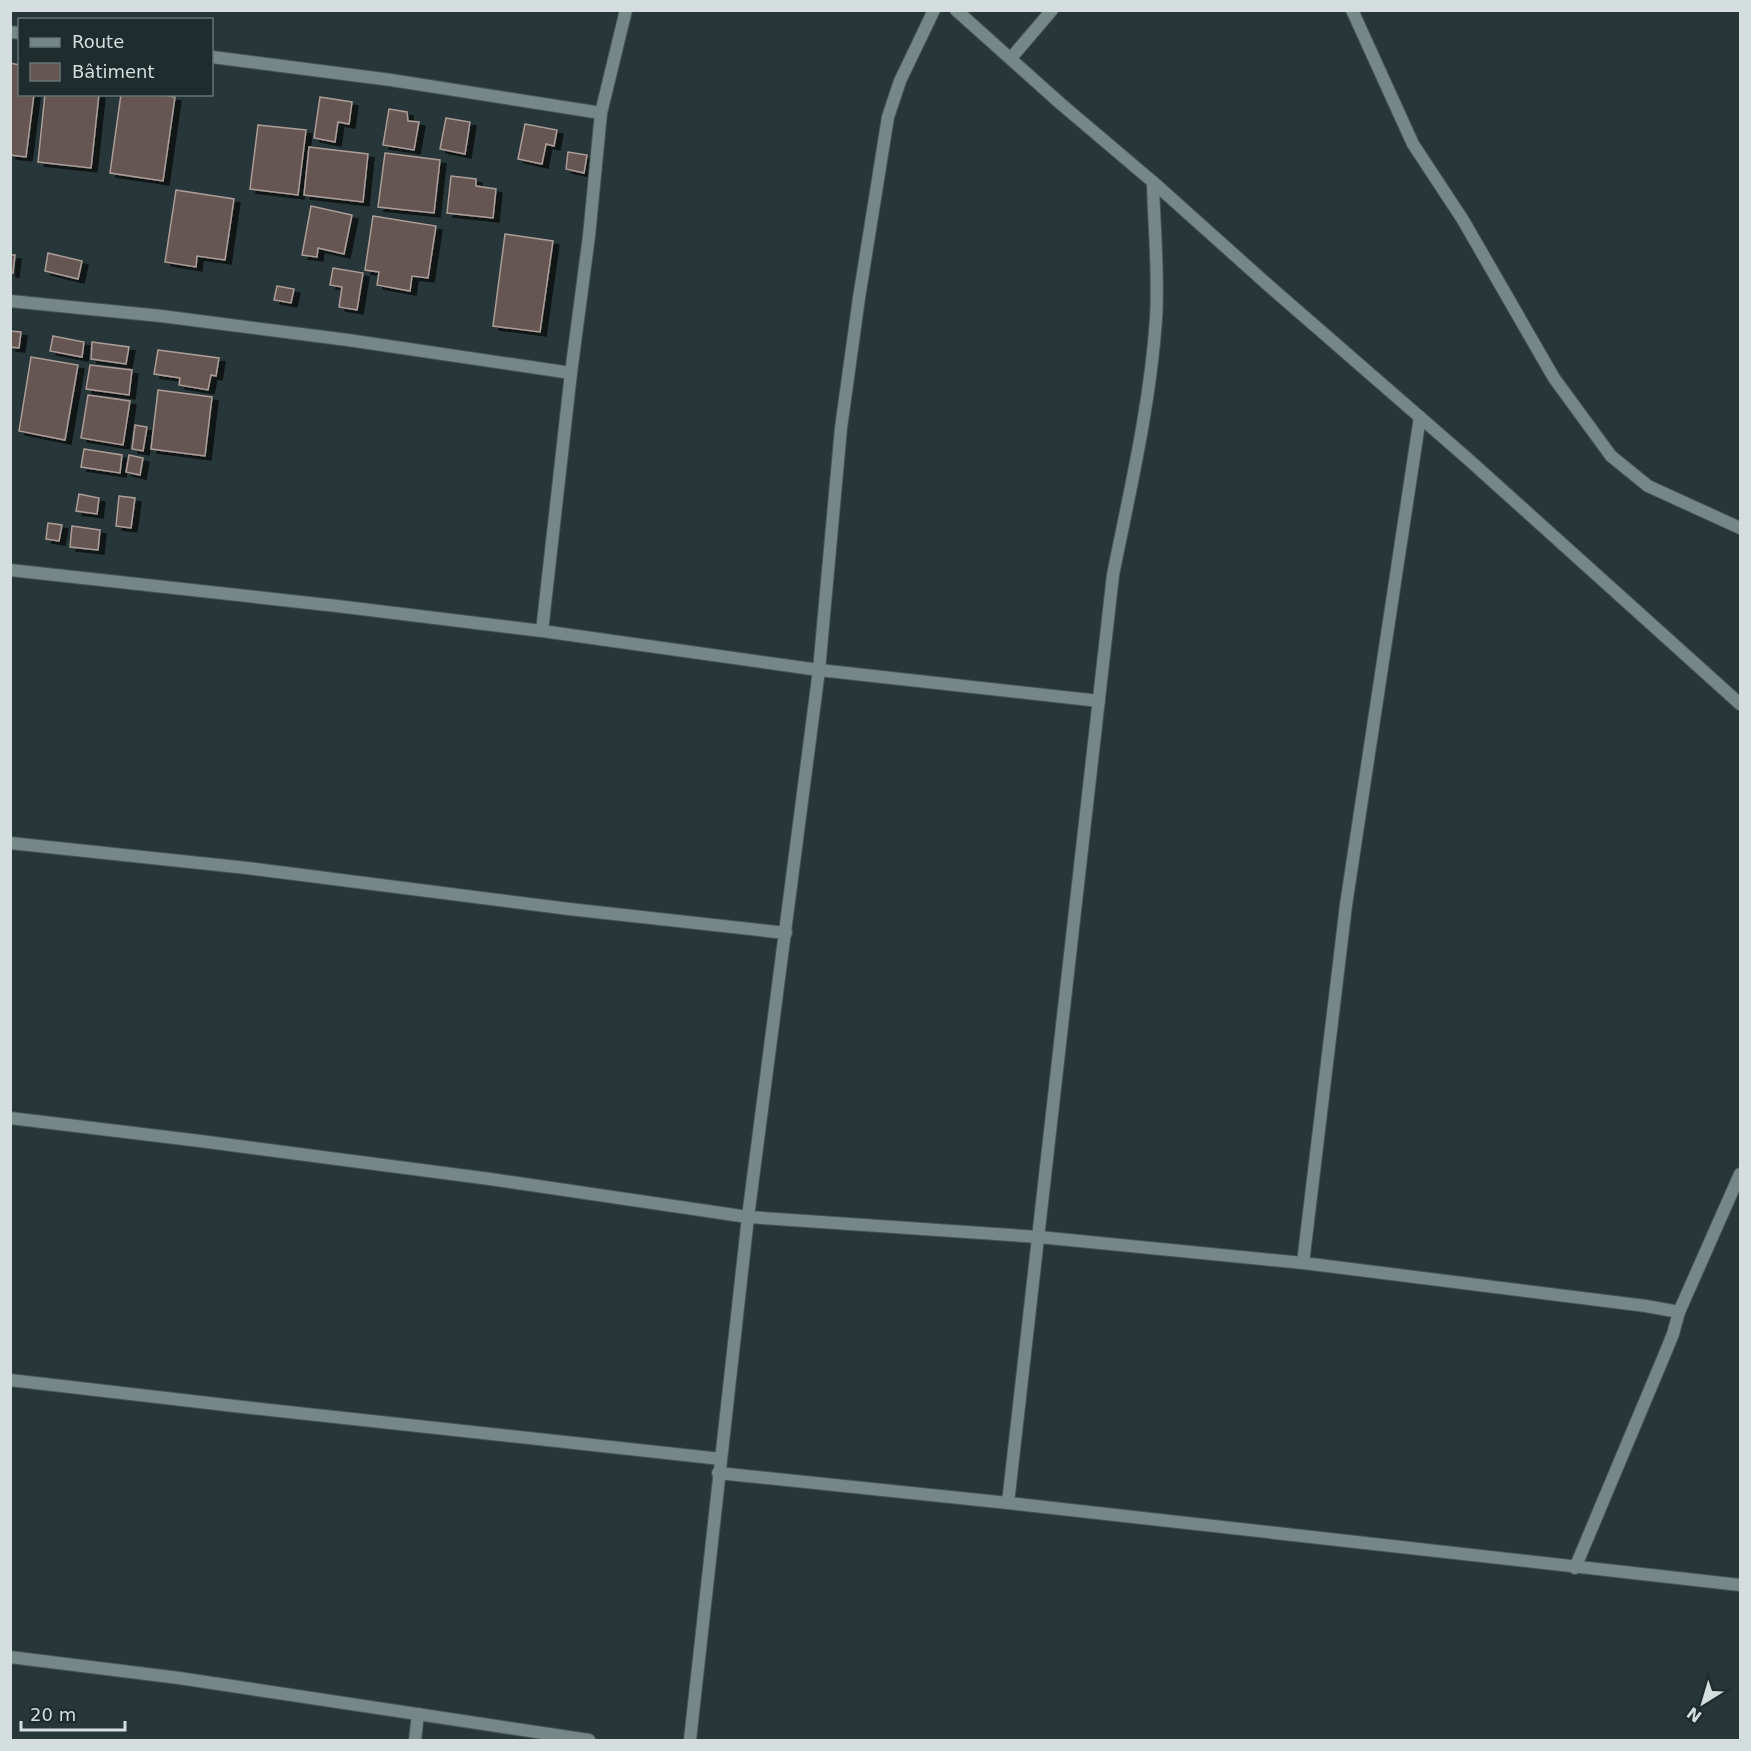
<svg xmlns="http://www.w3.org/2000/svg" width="1751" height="1751" viewBox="0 0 1751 1751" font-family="'DejaVu Sans',sans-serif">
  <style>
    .building { fill: #655653; stroke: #ad9d99; stroke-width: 1.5; filter: url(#shadow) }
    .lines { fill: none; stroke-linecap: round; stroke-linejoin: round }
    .service-casing { stroke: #475455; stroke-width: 14 }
    .minor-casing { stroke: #475455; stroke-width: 14 }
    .service { stroke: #768788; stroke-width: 12 }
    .minor { stroke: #768788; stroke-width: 12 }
  </style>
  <defs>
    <filter id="shadow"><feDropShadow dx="6" dy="4" stdDeviation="0" flood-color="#0009"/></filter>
  </defs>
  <rect width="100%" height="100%" fill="#273638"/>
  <!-- building -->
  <g class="building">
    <path d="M10,63l10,2v29h14l-8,63 -16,-2z"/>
    <path d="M45,94h54l-8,74 -53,-6z"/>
    <path d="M121,94h34l20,3 -12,84 -53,-8z"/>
    <path d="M320,97l32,5 -3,22 -11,-2 -3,20 -21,-4z"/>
    <path d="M389,109l18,3 1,9 11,1 -5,28 -31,-5z"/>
    <path d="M446,118l24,4 -5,32 -25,-5z"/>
    <path d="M525,124l32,6 -3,16 -8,-2 -4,20 -24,-5z"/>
    <path d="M258,125l48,5 -8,65 -48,-6z"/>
    <path d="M309,147l59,7 -5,48 -59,-7z"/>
    <path d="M568,152l19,3 -3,18 -18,-4z"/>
    <path d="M385,153l55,7 -6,53 -56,-6z"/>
    <path d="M451,176l25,3v7l20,3 -3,29 -46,-5z"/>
    <path d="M176,190l58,9 -9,61 -28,-4 -1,11 -31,-5z"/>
    <path d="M311,206l41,9 -8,39 -26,-6 -1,9 -15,-2z"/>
    <path d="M373,216l63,10 -8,52 -16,-2 -2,15 -33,-6 2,-13 -14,-2z"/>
    <path d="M505,234l48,7 -13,91 -47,-6z"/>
    <path d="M48,253l34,8 -4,18 -33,-8z"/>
    <path d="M10,255h5l-2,18h-3z"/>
    <path d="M333,268l30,5 -6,37 -18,-3 3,-20 -12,-2z"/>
    <path d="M277,286l17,3 -3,14 -17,-3z"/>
    <path d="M10,331l11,1 -2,16 -9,-1z"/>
    <path d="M53,336l31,6 -2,15 -32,-6z"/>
    <path d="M92,342l37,5 -3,17 -35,-5z"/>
    <path d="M158,350l61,8 -3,18 -5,-1 -3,15 -29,-5 1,-7 -26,-4z"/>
    <path d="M31,357l47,8 -13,75 -46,-9z"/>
    <path d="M90,365l42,5 -3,25 -43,-6z"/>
    <path d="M158,390l54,7 -7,59 -54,-7z"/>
    <path d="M88,395l42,6 -7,44 -42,-7z"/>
    <path d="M135,425l12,2 -4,24 -11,-2z"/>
    <path d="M84,449l38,6 -2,18 -39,-6z"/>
    <path d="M129,455l14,3 -3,17 -14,-3z"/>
    <path d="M79,494l20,4 -2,16 -21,-3z"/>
    <path d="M119,496l16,2 -4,30 -15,-2z"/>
    <path d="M48,523l14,2 -3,16 -13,-2z"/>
    <path d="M72,526l28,4 -2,20 -28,-3z"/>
  </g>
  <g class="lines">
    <defs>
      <g id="service">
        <path d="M1352,10l61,134 50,76 91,158 57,78 37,30 92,42"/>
        <path d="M1011,58l41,-48"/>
      </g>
      <g id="minor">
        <path d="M956,10l105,94 92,78 115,103 200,174 272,245"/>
        <path d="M10,32l10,1"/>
        <path d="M212,57l179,23 210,33"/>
        <path d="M10,301l151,15 187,24 223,33"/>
        <path d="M10,570l327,36 205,25 277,39 280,31"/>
        <path d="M542,631l29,-258 18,-137 12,-123 25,-103"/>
        <path d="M10,843l237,25 322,41 217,24"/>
        <path d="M10,1118l190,23 290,38 258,38 291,20 264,26 343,43 33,6"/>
        <path d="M1303,1263l43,-358 74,-488"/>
        <path d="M10,1380l233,27 478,52"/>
        <path d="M718,1473l290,30 732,82"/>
        <path d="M1008,1503l105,-928c17,-85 37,-169 43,-256 3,-45 -2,-92 -3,-137"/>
        <path d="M1575,1568l89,-212 9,-22 6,-22 61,-138"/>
        <path d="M10,1657l169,21 410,62"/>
        <path d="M415,1740l3,-26"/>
        <path d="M690,1740l58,-523 71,-547 22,-242 18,-130 29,-181 12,-36 34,-71"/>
      </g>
    </defs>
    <!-- service casing -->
    <use href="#service" class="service-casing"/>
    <!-- minor casing -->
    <use href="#minor" class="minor-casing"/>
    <!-- service -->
    <use href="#service" class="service"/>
    <!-- minor -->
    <use href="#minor" class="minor"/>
  </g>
  <!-- border -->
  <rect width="1751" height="1751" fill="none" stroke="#d5dedf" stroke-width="24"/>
  <!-- legend -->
  <rect x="18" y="18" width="195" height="78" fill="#1e2c2e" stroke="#677375" stroke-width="1.5"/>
  <rect x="30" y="38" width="30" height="9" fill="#768788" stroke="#677375" stroke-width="1.5"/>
  <text x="72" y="48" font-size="18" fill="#d5dedf">Route</text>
  <rect x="30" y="63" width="30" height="18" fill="#655653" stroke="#677375" stroke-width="1.5"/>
  <text x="72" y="78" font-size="18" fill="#d5dedf">Bâtiment</text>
  <!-- north arrow -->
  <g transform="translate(1703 1703) rotate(217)" stroke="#1e2c2e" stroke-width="4.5" paint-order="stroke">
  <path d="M0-4.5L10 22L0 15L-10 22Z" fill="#d5dedf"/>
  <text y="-9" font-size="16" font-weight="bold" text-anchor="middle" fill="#d5dedf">N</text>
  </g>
  <!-- scale -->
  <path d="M21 1721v9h104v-9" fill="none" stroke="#d5dedf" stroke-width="3"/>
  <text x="30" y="1721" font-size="18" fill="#d5dedf" stroke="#1e2c2e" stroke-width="4.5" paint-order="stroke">20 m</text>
</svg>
